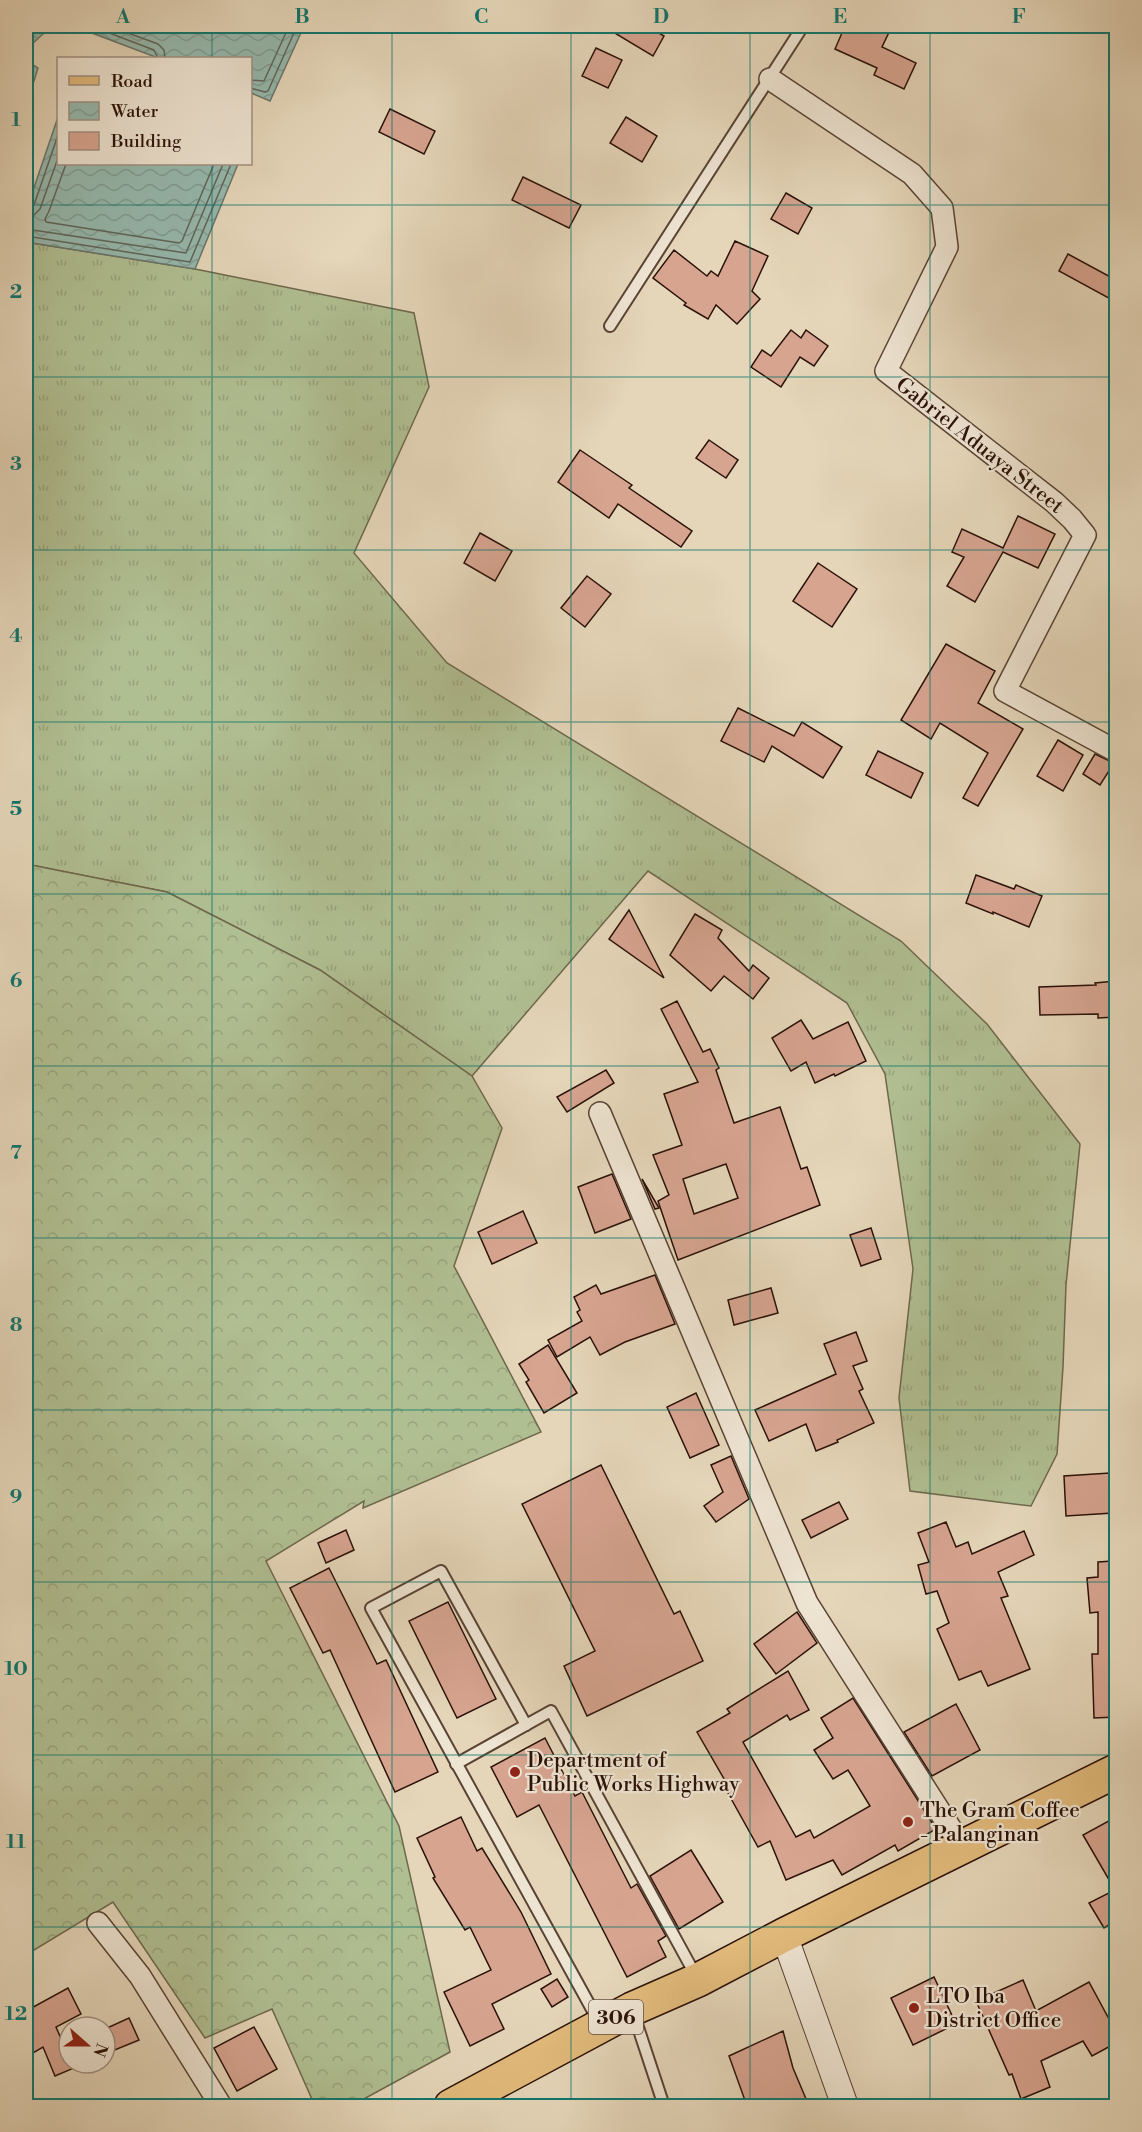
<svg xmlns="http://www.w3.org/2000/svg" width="1142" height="2132" viewBox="0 0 1142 2132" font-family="'Libre Bodoni',serif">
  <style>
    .grass { fill: url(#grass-tufts); stroke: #6e684d; stroke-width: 1.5 }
    .forest { fill: url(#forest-crowns); stroke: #6e684d; stroke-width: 1.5 }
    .water { fill: url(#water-waves); stroke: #6b766c; stroke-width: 1.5 }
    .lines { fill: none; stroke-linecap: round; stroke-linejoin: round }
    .shore { stroke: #60665b; stroke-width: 1.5 }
    .building { fill: #d7a490; stroke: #2b1208; stroke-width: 1.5; fill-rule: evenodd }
    .service-casing { stroke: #5a4334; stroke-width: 14 }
    .minor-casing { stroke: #5a4334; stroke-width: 24 }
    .tertiary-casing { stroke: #5a4334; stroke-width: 28 }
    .primary-casing { stroke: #2b1208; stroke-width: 36 }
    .service { stroke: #eee4d2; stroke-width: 10 }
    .minor { stroke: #eee4d2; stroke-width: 21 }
    .tertiary { stroke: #eee4d2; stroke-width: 26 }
    .primary { stroke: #e2bb7c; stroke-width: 33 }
    .grid { fill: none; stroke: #0f766e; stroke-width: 1.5; stroke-opacity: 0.55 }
    .poi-dot { fill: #8f2418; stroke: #eee4d2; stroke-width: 2 }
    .labels { text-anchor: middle; stroke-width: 4.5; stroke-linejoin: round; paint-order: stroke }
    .shield { fill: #eee4d2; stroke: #665145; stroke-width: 1.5 }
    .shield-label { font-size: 20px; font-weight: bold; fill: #2b1208 }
    .street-label { font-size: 21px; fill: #2b1208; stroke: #eee4d2 }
    .poi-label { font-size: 21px; fill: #2b1208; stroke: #eee4d2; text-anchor: start }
    .neatline { fill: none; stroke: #0f766e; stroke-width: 2 }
    .grid-label { font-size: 20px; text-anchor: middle; font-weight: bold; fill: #0f766e }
  </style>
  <defs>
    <pattern id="grass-tufts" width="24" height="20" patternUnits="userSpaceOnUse" patternTransform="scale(1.5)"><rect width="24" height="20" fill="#b0bf92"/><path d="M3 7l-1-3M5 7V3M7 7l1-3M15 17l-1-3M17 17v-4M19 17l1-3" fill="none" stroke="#98a37c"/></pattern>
    <pattern id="forest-crowns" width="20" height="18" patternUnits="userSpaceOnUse" patternTransform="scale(1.5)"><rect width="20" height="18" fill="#b0bf92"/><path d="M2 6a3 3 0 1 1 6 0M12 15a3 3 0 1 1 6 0" fill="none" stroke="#98a37c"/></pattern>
    <pattern id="water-waves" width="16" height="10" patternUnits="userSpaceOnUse" patternTransform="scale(1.5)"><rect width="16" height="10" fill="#96b9ae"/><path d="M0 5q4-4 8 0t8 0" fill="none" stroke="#819e94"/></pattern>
  </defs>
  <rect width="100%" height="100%" fill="#e5d6b9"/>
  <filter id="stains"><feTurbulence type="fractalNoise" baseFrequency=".00333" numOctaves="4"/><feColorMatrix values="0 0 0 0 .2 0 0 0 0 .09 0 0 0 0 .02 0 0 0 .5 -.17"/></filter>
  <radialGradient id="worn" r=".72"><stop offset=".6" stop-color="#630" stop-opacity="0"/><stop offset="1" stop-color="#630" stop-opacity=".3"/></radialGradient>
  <!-- grass -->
  <path class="grass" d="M26,242l169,27 219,44 15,74 -75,166 93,110 454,278 86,83 93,120 -14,141 -3,82 -6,87 -26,52 -121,-15 -11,-93 14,-129 -28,-195 -38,-71 -199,-132 -176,205 -152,-106 -153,-78 -141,-28z"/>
  <!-- forest -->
  <path class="forest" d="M26,864l141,28 153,78 152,106 30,52 -48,138 87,166 -178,76 1,-7 -98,60 133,265 51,226 -99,54h-36l-43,-97 -67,29 -92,-136 -87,53z"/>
  <!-- water -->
  <g class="water">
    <path d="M26,26h26l-20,18 -6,-2z"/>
    <path d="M86,26h218l-34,75 -19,-8 -1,-35h-92l-74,-28z"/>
    <path d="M26,60l12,8 -12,38z"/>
    <path d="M58,117v47h180l-43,105 -169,-27v-31z"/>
  </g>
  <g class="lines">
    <!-- shore -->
    <g class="shore">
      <path d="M91,26l63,24 4,8"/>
      <path d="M109,26l49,18 6,6 1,8"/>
      <path d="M250,80l14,1 25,-55"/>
      <path d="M250,88l15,4 3,-1 29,-65"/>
      <path d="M66,164l-17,47 -4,8 1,3 133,21 3,-2 32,-77"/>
      <path d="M26,210l5,-1 3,-4 24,-70"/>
      <path d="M26,217l8,-2 6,-6 18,-51"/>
      <path d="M26,229l160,24 37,-89"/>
      <path d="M26,236l164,26 41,-98"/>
    </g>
  </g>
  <!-- building -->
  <g class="building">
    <path d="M603,26h44l17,10 -11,20z"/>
    <path d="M845,26h47l-10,21 34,16 -12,26 -30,-14 3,-7 -42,-19z"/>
    <path d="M596,48l26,12 -14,28 -26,-12z"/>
    <path d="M390,109l45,22 -11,23 -45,-22z"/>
    <path d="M626,117l31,19 -15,26 -32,-19z"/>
    <path d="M523,177l58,28 -12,23 -57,-28z"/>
    <path d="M786,193l26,15 -14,26 -27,-15z"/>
    <path d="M735,241l33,15 -16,35 8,8 -23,25 -21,-19 -8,14 -24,-14 2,-2 -33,-25 21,-28 33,26 4,-5 7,5z"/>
    <path d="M1068,254l48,26v22l-57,-31z"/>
    <path d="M791,330l10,8 5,-8 22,16 -14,20 -14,-9 -19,30 -30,-20 11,-17 9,6z"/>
    <path d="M709,440l29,20 -12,18 -30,-20z"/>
    <path d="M580,450l52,35 -3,3 63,43 -11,16 -63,-43 -9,14 -51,-36z"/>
    <path d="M1018,516l37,18 -17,34 -35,-16 -28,50 -28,-16 17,-29 -12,-5 10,-23 41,19z"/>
    <path d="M480,533l32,18 -17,30 -31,-18z"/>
    <path d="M818,563l39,26 -25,38 -39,-26z"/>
    <path d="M587,576l24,18 -26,33 -24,-19z"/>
    <path d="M946,644l49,27 -17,32 45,26 -45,77 -15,-8 25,-45 -48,-30 -9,16 -30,-19z"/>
    <path d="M738,708l56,28 8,-14 40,25 -19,31 -51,-32 -8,16 -43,-21z"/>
    <path d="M1058,740l25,15 -20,36 -26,-15z"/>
    <path d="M878,751l45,22 -12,25 -45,-23z"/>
    <path d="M1095,754l19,9 -14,22 -17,-11z"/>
    <path d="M976,875l38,14 2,-4 26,11 -13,31 -36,-15v2l-27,-11z"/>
    <path d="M629,910l35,68 -55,-39z"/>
    <path d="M695,914l27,16 -4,8 31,33 4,-6 16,13 -16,21 -29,-23 -13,15 -41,-36z"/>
    <path d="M1116,981v36l-18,1v-4l-58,1 -1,-28 57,-2 -1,-2z"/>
    <path d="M677,1001l26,51 7,-3 9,19 -3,2 18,53 46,-16 21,62 6,-2 13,38 -142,55 -20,-59 11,-6 -16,-40 29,-10 -18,-51 34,-12 -37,-73zM726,1164l12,34 -44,16 -11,-35z"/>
    <path d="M801,1020l12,19 35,-17 18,39 -31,15 -1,-2 -19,9 -9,-21 -15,9 -19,-33z"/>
    <path d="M606,1070l8,13 -47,29 -10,-15z"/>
    <path d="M612,1174l19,45 -36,14 -17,-46z"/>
    <path d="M642,1179l17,29 -4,1z"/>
    <path d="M523,1211l14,32 -45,21 -14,-32z"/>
    <path d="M871,1228l10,31 -20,7 -11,-31z"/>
    <path d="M655,1275l20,49 -50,18 -25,13 -10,-18 -33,20 -9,-17 34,-19 -5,-9 3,-2 -6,-13 22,-12 5,9z"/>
    <path d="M771,1288l7,25 -44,12 -6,-25z"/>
    <path d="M856,1332l11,29 -14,5 10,23 -4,2 15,32 -37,17 1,2 -22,9 -10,-27 -37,17 -14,-31 81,-36 -12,-30z"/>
    <path d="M548,1345l29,48 -33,20 -18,-31 3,-2 -10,-16z"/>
    <path d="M696,1393l23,52 -29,13 -23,-51z"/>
    <path d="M731,1456l18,43 -33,23 -12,-16 19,-14 -12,-27z"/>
    <path d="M601,1465l73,149 6,-3 23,50 -116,55 -23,-50 31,-15 -73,-147z"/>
    <path d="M1110,1473l3,40 -47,3 -2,-40z"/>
    <path d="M839,1502l9,17 -37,19 -9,-18z"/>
    <path d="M946,1522l10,25 12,-5 4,12 52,-23 10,24 -36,17 10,24 -7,2 29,71 -42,17 -7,-15 -22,9 -22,-51 12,-6 -12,-32 -11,3 -8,-29 11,-3 -11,-29z"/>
    <path d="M346,1530l8,20 -28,13 -8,-20z"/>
    <path d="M1112,1561l4,54v102l-22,1 -2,-64h6v-42l-8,1 -3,-35 11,-1v-15z"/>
    <path d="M329,1568l48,96 9,-4 52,112 -43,20 -65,-142 -7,3 -33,-65z"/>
    <path d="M448,1602l48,97 -39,19 -48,-97z"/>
    <path d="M797,1612l20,31 -41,31 -22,-30z"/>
    <path d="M788,1671l21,39 -19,10 -3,-5 -44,27 53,95 14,-7 4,8 56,-32 -22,-36 -15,9 -19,-29 19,-12 -12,-20 32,-20 83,131 -38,22 -3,-6 -53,30 -9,-15 -47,20 -16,-39 -12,6 -34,-61 3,-2 -30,-52 33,-19 -3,-4z"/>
    <path d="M956,1704l24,46 -48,26 -28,-44z"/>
    <path d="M545,1738l30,58 7,-4 49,96 6,-4 29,52 -8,5 8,16 -39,20 -88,-172 -22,12 -26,-50z"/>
    <path d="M461,1817l16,34 5,-3 39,64 30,62 -59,30 12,25 -34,17 -26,-54 47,-22 -21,-43 -5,3 -32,-52 2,-1 -18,-39z"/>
    <path d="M1116,1817v103l-12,8 -15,-25 26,-13 -32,-55z"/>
    <path d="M691,1850l32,52 -44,27 -29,-53z"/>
    <path d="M934,1977l22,47 -43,21 -22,-47z"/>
    <path d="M557,1979l11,18 -16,10 -11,-18z"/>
    <path d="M1023,1980l13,31 53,-29 27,50v11l-24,13 -9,-15 -42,20 9,26 -29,12 -9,-25 -3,1 -33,-74z"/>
    <path d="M68,1988l13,26 -25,13 13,30v6h2l3,5 -19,8 -12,-29 -17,10v-46z"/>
    <path d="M129,2018l10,22 -34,14v-25z"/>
    <path d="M254,2027l23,42 -40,22 -23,-43z"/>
    <path d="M783,2031l10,37 16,38h-62l-18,-50z"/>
  </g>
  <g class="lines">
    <defs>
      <g id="service">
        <path d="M610,326l193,-300"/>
        <path d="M526,1725l-85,-154 -70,37 228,414"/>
        <path d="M456,1764l95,-53 145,265"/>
        <path d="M633,2012l31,94"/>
      </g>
      <g id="minor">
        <path d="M770,79l142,95 30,34 5,39 -61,124 168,131 18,17 13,16 -80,156 111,60"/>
        <path d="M600,1113l207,490 156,245"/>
        <path d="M98,1923l42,53 81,130"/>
      </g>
      <path id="tertiary" d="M784,1935l61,171"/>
      <path id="primary" d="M451,2106l181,-97 66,-29 86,-45 332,-164"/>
    </defs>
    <!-- service casing -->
    <use href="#service" class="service-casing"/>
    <!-- minor casing -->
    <use href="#minor" class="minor-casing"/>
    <!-- tertiary casing -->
    <use href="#tertiary" class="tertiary-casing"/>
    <!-- primary casing -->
    <use href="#primary" class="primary-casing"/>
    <!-- service -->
    <use href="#service" class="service"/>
    <!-- minor -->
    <use href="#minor" class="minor"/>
    <!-- tertiary -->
    <use href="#tertiary" class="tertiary"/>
    <!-- primary -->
    <use href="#primary" class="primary"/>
  </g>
  <!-- grid -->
  <path class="grid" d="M212,26v32M392,26v2080M571,26v2080M750,26v2080M930,26v2080M212,164v1942M26,205h1090M26,377h1090M26,550h1090M26,722h1090M26,894h1090M26,1066h1090M26,1238h1090M26,1410h1090M26,1582h1090M26,1755h1090M26,1927h1090"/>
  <!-- markers -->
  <g class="poi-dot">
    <circle cx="515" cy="1772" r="6"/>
    <circle cx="908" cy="1822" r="6"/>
    <circle cx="914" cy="2008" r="6"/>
  </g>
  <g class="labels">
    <!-- shield labels -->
    <rect class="shield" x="589" y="2000" width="54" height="34" rx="4.5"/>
    <g class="shield-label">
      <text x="616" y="2024">306</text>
    </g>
    <!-- street labels -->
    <g class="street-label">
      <text transform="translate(980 445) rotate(38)" y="7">Gabriel Aduaya Street</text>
    </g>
    <!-- poi labels -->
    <g class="poi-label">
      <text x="527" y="1767">Department of<tspan x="527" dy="24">Public Works Highway</tspan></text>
      <text x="920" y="1817">The Gram Coffee<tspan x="920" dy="24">- Palanginan</tspan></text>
      <text x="926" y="2003">LTO Iba<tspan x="926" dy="24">District Office</tspan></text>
    </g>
  </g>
  <!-- margin -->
  <rect width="1142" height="2132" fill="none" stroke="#e5d6b9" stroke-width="66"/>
  <!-- legend -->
  <rect x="57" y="57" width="195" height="108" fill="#eee4d2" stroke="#a09081" stroke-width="1.5"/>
  <rect x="69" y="76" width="30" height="9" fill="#e2bb7c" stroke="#a09081" stroke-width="1.5"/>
  <text x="111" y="87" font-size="18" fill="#2b1208">Road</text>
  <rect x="69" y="102" width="30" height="18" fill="url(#water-waves)" stroke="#a09081" stroke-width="1.5"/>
  <text x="111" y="117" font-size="18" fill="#2b1208">Water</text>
  <rect x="69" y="132" width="30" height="18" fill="#d7a490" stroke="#a09081" stroke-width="1.5"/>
  <text x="111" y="147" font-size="18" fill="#2b1208">Building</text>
  <!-- north arrow -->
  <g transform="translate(87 2045) rotate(111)"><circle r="28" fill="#eee4d2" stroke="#a09081" stroke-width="1.5"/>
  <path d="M0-4.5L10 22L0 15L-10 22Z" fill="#8f2418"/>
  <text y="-9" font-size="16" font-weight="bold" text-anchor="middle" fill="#2b1208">N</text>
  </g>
  <rect x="33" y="33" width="1076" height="2066" class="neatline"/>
  <g class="grid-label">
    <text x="123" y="23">A</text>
    <text x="302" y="23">B</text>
    <text x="481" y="23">C</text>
    <text x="661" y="23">D</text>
    <text x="840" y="23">E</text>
    <text x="1019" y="23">F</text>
    <text x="16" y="126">1</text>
    <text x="16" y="298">2</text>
    <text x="16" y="470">3</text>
    <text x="16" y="642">4</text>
    <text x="16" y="815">5</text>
    <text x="16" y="987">6</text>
    <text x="16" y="1159">7</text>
    <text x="16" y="1331">8</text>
    <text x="16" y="1503">9</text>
    <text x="16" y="1675">10</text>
    <text x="16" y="1848">11</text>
    <text x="16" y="2020">12</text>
  </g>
  <rect width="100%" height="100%" filter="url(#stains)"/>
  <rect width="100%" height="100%" fill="url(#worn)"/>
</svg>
